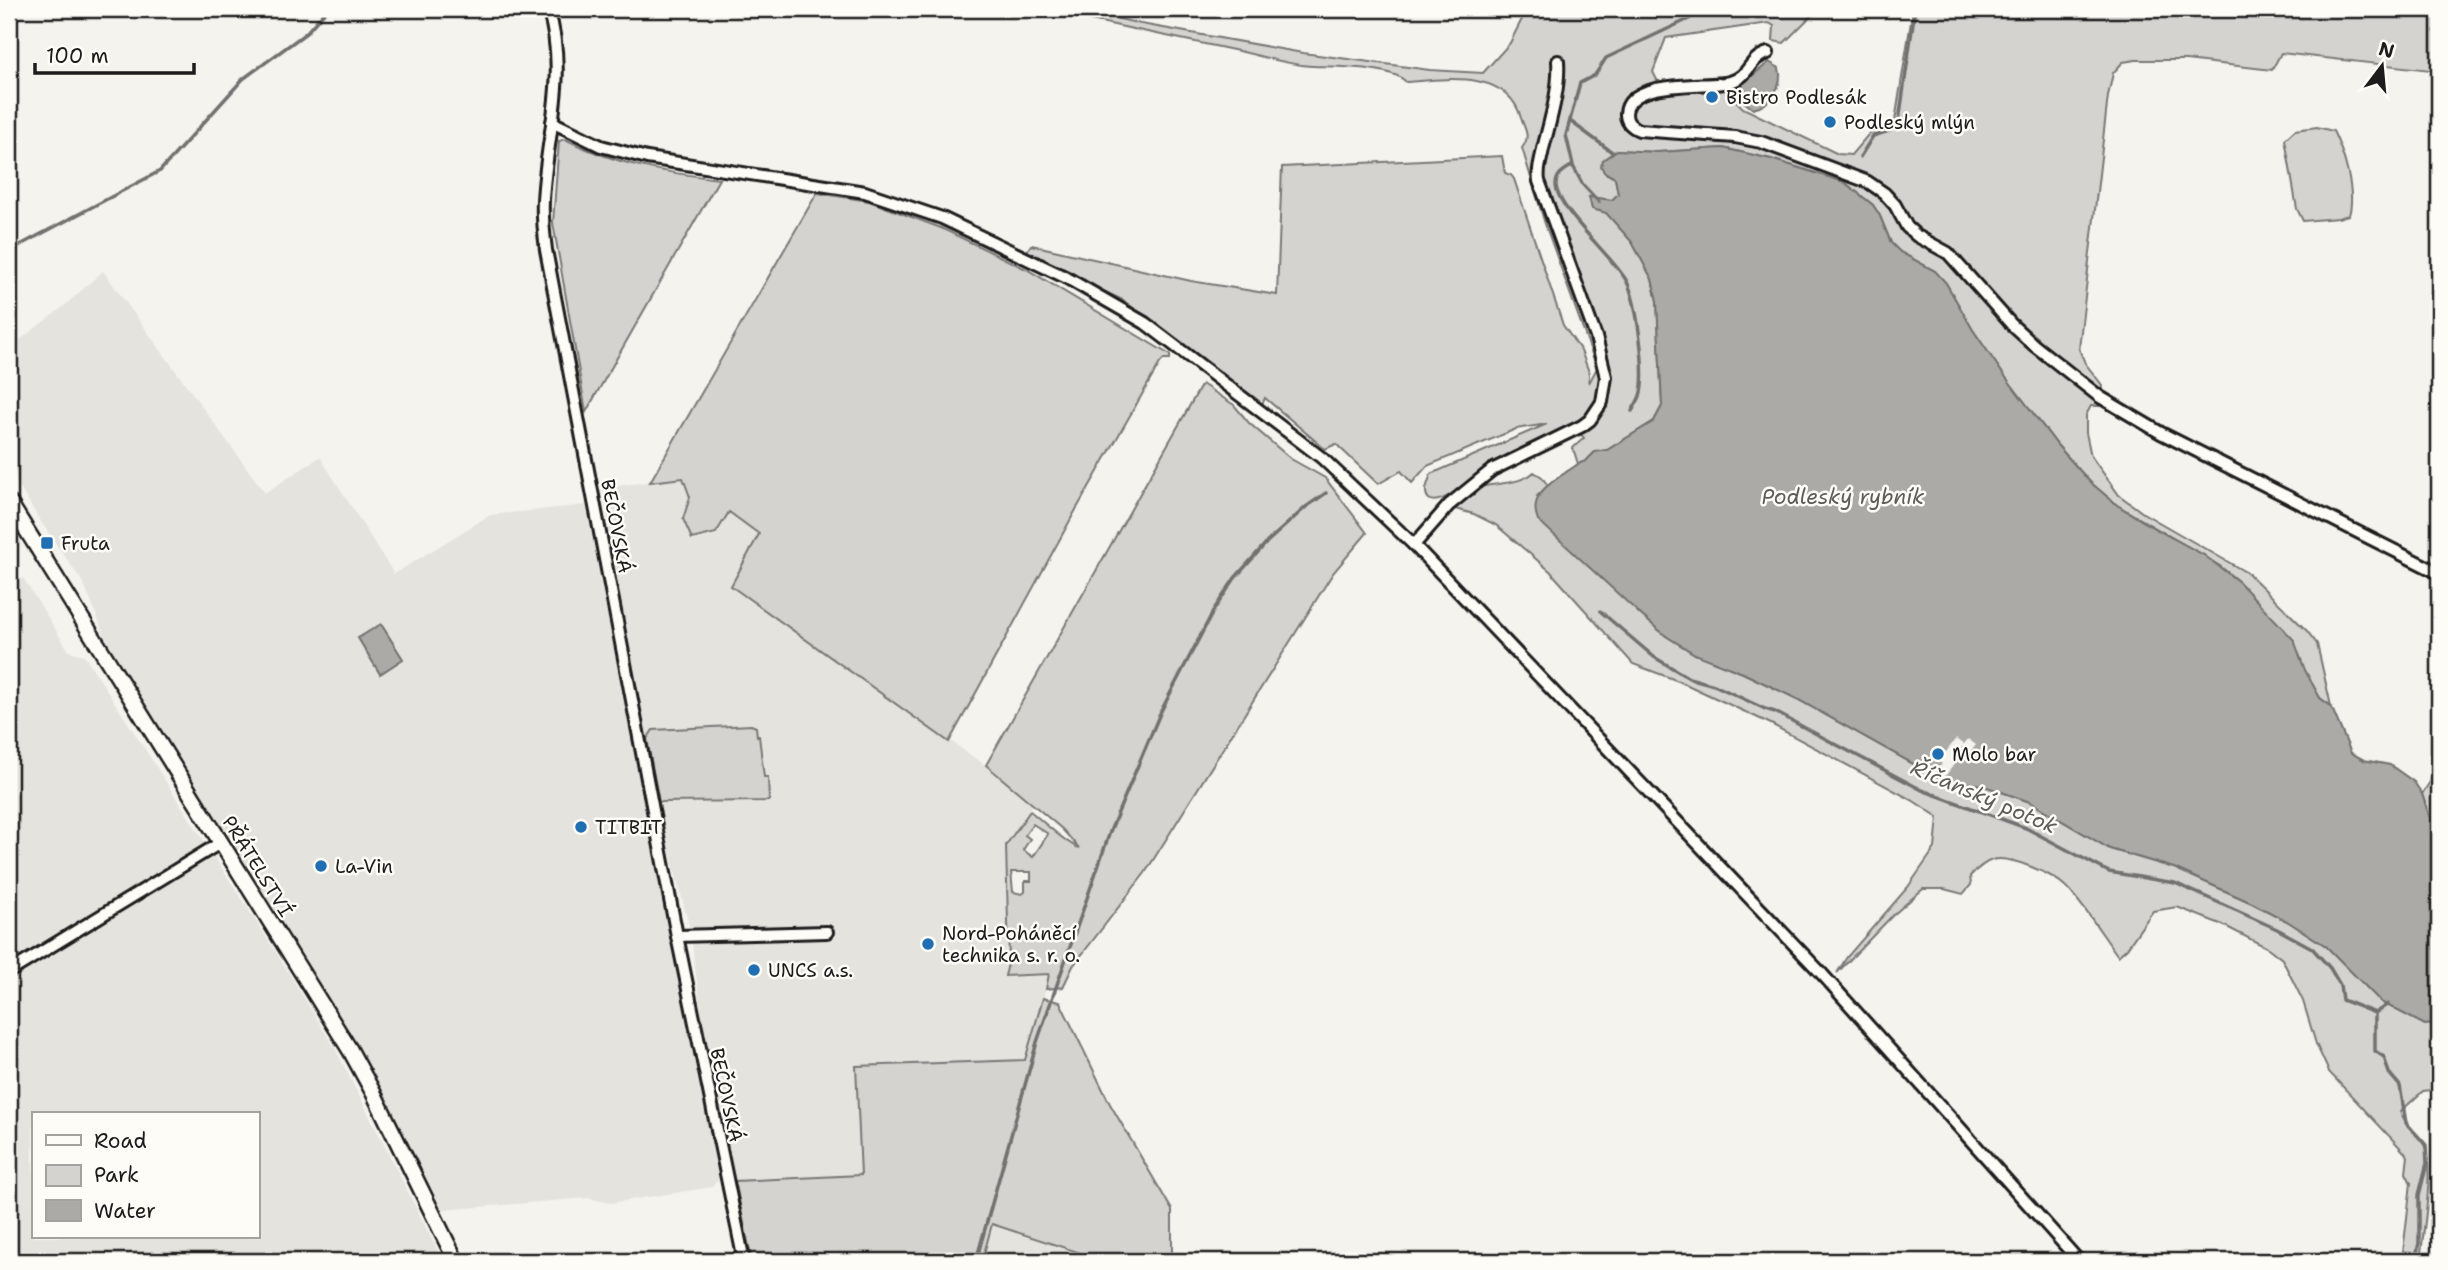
<svg xmlns="http://www.w3.org/2000/svg" width="2448" height="1270" viewBox="0 0 2448 1270" font-family="'Shantell Sans',sans-serif">
  <style>
    .built { fill: #e4e3de; fill-rule: evenodd }
    .green { fill: #d4d3cf; stroke: #787876; stroke-width: 2; fill-rule: evenodd }
    .water { fill: #abaaa6; stroke: #72716f; stroke-width: 2 }
    .pier { fill: #f4f3ee }
    .lines { fill: none; stroke-linecap: round; stroke-linejoin: round }
    .stream { stroke: #72716f; stroke-width: 3.5 }
    .minor-casing { stroke: #1c1c1c; stroke-width: 16 }
    .major-casing { stroke: #1c1c1c; stroke-width: 19 }
    .minor { stroke: #fdfcf7; stroke-width: 10 }
    .major { stroke: #fdfcf7; stroke-width: 14 }
    .poi-dot { fill: #1f6fb2; stroke: #fdfcf7; stroke-width: 2.5 }
    .labels { text-anchor: middle; stroke-width: 5; stroke-linejoin: round; paint-order: stroke }
    .poi-label { font-size: 19px; fill: #1c1c1c; stroke: #fdfcf7; text-anchor: start }
    .street-label { font-size: 19px; fill: #1c1c1c; stroke: #fdfcf7 }
    .water-label { font-size: 21px; font-style: italic; fill: #5c5c5a; stroke: #fdfcf7 }
  </style>
  <rect width="100%" height="100%" fill="#f4f3ee"/>
  <filter id="ink" filterUnits="userSpaceOnUse"><feTurbulence type="fractalNoise" baseFrequency=".0143" numOctaves="2"/><feDisplacementMap in="SourceGraphic" scale="14" xChannelSelector="R" yChannelSelector="G"/><feConvolveMatrix kernelMatrix="1 2 1 2 8 2 1 2 1" color-interpolation-filters="sRGB"/></filter>
  <g filter="url(#ink)">
    <!-- built -->
    <g class="built">
      <path d="M103,271l162,222 55,-36 74,117 96,-59 96,-10 132,670v5l-6,7 -101,16 -24,-5 -145,12 -83,-161 -250,-402 -25,-63 -45,-65 -30,-49v-122l53,-40z"/>
      <path d="M682,477l8,20 -7,22 33,14 13,-22 30,24 -28,51 258,182 42,36 -1,7 -24,34 3,115 -4,16 45,-2 -25,86 -169,6 5,109 -126,6 -28,-124 -17,-128 -26,-99 -41,-214 -20,-128z"/>
      <path d="M9,573l7,10 7,-5 46,73 15,4 190,294 62,101 107,211h-434zM33,1114h224v123h-224z"/>
      <path d="M992,1224l112,37h-122z"/>
    </g>
    <!-- green -->
    <g class="green">
      <path d="M1041,9h35l65,15 162,29 127,17 53,3 27,-30 17,-34h291l-34,34 -11,-2 1,-15 -5,-3 -103,15 -13,34 5,10 41,-3 29,8 8,14 7,7 95,46 13,1 22,-26 22,-8 18,-112h526v62l-158,-18 -9,17 -86,-10h-50l-13,2 -10,11 -5,23 -29,253 6,14 17,22 -3,21h-8l-5,9v18l5,23 28,39 24,18 106,61 58,57 10,13 14,62 -11,-8 -43,-74 -38,-42 -19,-16 -103,-61 -27,-23 -32,-36 -57,-75 -28,-41 -27,-47 -11,-12 -35,-19 -9,-9 -11,-27 -7,-11 -29,-23 -73,-23 -48,-11 -65,4 -41,-2 -14,10 1,12 11,6 3,16 -6,6 -22,-3 2,12 14,3 26,30 20,37 5,22 5,105 -8,15 -47,29 -12,2 -9,9 -8,3 -5,-16 11,-10 -10,-12c-30,14 -69,26 -94,46 -9,7 -40,36 -51,27 -7,-6 0,-18 2,-25l116,-50 -31,5 -89,37 -15,17 -11,-12 -23,13 -42,-40 -11,5 -60,-51 -4,9 -138,-107 -98,-46 6,-9 160,36 86,14 5,-128 220,-11 3,17 6,2 3,4 49,146 18,26 8,21v11l8,-15 -52,-144 -23,-76c9,-12 3,-18 -1,-30 -13,-49 -76,-39 -115,-36 -14,-16 -71,-15 -93,-16 -29,-1 -56,-12 -84,-17 -63,-13 -126,-26 -188,-40z"/>
      <path d="M2317,127l16,4c11,22 23,61 16,84l-11,3 -35,3 -6,-12 -12,-70 10,-9z"/>
      <path d="M565,139c48,25 101,34 154,40l-133,233 -33,-189 6,-82z"/>
      <path d="M817,193l52,8 72,27 87,42 142,85v4h-6l-4,4 -87,152 -124,227 -218,-156 28,-52 -30,-22 -13,21 -24,6 -9,-20 7,-22 -7,-19 -33,4z"/>
      <path d="M1202,384l32,21 15,18 42,36 34,19 42,55 -34,40 -188,300 -72,93 -10,21 -17,2 3,-15 -44,2 4,-16 -3,-115 24,-34c14,11 35,32 49,37l-17,-19 -76,-64zM1033,824l15,10 -15,23 -10,-7 7,-11 -5,-4zM1011,872h20v9h-6v11l-3,2 -9,-2z"/>
      <path d="M1534,472l8,5 6,9 -11,10 104,119 25,21 29,18 48,19 54,26 145,81 40,5 48,17 80,47 64,19 78,35 35,18 39,25 55,56 44,23 14,-3v67l-16,2 -23,21c6,13 21,24 25,35 9,24 -2,87 -5,114h-18l9,-78 -5,-10 2,-17 -79,-84 -13,-28 -13,-43 -21,-42 -14,-11 -45,-23 -46,-18 -24,4 -26,37 -9,8c-16,-21 -33,-50 -52,-69 -13,-13 -56,-32 -74,-27 -9,3 -16,10 -22,16l1,9 -8,9 -19,-5h-21l-31,27 -55,57 10,-16 61,-70 27,-39 3,-31 -26,-17 -143,-77 -88,-41 -48,-18 -83,-93 -54,-46 -22,-11 -23,-6c7,-6 14,-16 22,-19 18,-7 46,-3 61,-17z"/>
      <path d="M751,725l5,2 1,9h2l5,41h4l1,24 -110,1 -12,-63 6,-9z"/>
      <path d="M2432,779h7v67l-17,-52z"/>
      <path d="M1043,998l17,4 50,102 62,106v51h-67l-113,-37 -10,37h-230l-17,-80 126,-6 -5,-109 169,-6z"/>
    </g>
    <!-- water -->
    <g class="water">
      <path d="M1769,62l10,6c5,17 -9,38 -26,41l-17,-13 4,-10z"/>
      <path d="M1723,148l48,11 73,23 29,23 7,11 11,27 9,9 35,19 11,12 27,47 28,41 57,75 32,36 27,23 35,22 52,28 35,27 55,58 11,30 15,28 11,8 20,47 13,7 26,5 24,17 8,12 17,52v176l-14,3 -44,-23 -55,-56 -39,-25 -35,-18 -78,-35 -64,-19 -80,-47 -48,-17 -40,-5 -145,-81 -54,-26 -48,-19 -29,-18 -25,-21 -103,-95c-12,-28 21,-42 40,-56l8,-3 9,-9 12,-2 47,-29 8,-15 -5,-105 -5,-22 -20,-37 -26,-29 -14,-4 -3,-12 23,3 6,-6 -3,-16 -11,-6 -3,-6 2,-6 14,-10 41,2z"/>
      <path d="M381,624l22,35 -23,15 -22,-36z"/>
    </g>
    <!-- pier -->
    <path class="pier" d="M1956,739l8,5 4,-5 8,6 -6,7 -8,-5 -9,12 3,3 -14,18 -8,-6 8,-10 -6,-4 7,-9 3,1z"/>
    <g class="lines">
      <!-- stream -->
      <g class="stream">
        <path d="M1769,9l8,2 10,-2"/>
        <path d="M1570,121l42,31"/>
        <path d="M1860,157l13,-21 16,-5 10,-10 16,-112"/>
        <path d="M1573,166l10,19 16,17"/>
        <path d="M9,251l151,-80 83,-92 63,-46 21,-24"/>
        <path d="M1632,411c3,-5 6,-10 8,-15 7,-21 -3,-97 -14,-116 -14,-24 -69,-71 -70,-95 0,-11 9,-15 17,-20l-7,-30 14,-52 15,-8 11,-17 104,-49"/>
        <path d="M1600,611l54,46 35,21 25,7 51,24 10,3 147,78 104,38 83,44 66,11 102,46 35,19 18,20 10,17 2,15 33,13v38l9,6 5,16 11,13 6,37 20,22 1,18 -8,32v48l-4,18"/>
        <path d="M2375,1013l13,-9"/>
        <path d="M976,1261l61,-219 74,-213 50,-118 54,-103 20,-30 32,-36 39,-35 20,-14"/>
      </g>
      <defs>
        <g id="minor">
          <path d="M548,9c21,66 -2,126 -5,192 -1,17 1,33 3,49l131,686 67,325"/>
          <path d="M1768,53c-21,6 -17,23 -38,29 -21,6 -103,-4 -104,32 0,9 6,13 13,16l96,7 26,5 107,40 16,11 11,12 12,22 10,9 31,17 64,72 23,21 65,51 61,36 278,140"/>
          <path d="M552,122l49,24 46,12 218,34 77,26 125,60 78,45 177,135 92,87 409,430 256,286"/>
          <path d="M1414,545l35,-40 43,-35 90,-44 8,-6 12,-18 4,-25 -10,-40 -57,-156c-2,-12 2,-20 4,-32 7,-28 17,-60 15,-88"/>
          <path d="M677,936l150,-4"/>
          <path d="M9,972l211,-129"/>
        </g>
        <path id="major" d="M9,502l341,548 24,44 82,167"/>
      </defs>
      <!-- minor casing -->
      <use href="#minor" class="minor-casing"/>
      <!-- major casing -->
      <use href="#major" class="major-casing"/>
      <!-- minor -->
      <use href="#minor" class="minor"/>
      <!-- major -->
      <use href="#major" class="major"/>
    </g>
  </g>
  <!-- markers -->
  <g class="poi-dot">
    <circle cx="1712" cy="97" r="7"/>
    <circle cx="1830" cy="122" r="7"/>
    <rect x="40" y="536" width="14" height="14" rx="3.5"/>
    <circle cx="1938" cy="754" r="7"/>
    <circle cx="581" cy="827" r="7"/>
    <circle cx="321" cy="866" r="7"/>
    <circle cx="928" cy="944" r="7"/>
    <circle cx="754" cy="970" r="7"/>
  </g>
  <g class="labels">
    <!-- poi labels -->
    <g class="poi-label">
      <text x="1726" y="104">Bistro Podlesák</text>
      <text x="1844" y="129">Podleský mlýn</text>
      <text x="61" y="550">Fruta</text>
      <text x="1952" y="761">Molo bar</text>
      <text x="595" y="834">TITBIT</text>
      <text x="335" y="873">La-Vin</text>
      <text x="942" y="940">Nord-Poháněcí<tspan x="942" dy="22">technika s. r. o.</tspan></text>
      <text x="768" y="977">UNCS a.s.</text>
    </g>
    <!-- street labels -->
    <g class="street-label">
      <text transform="translate(617 526) rotate(79)" y="7">BEČOVSKÁ</text>
      <text transform="translate(258 866) rotate(58)" y="7">PŘÁTELSTVÍ</text>
      <text transform="translate(727 1095) rotate(78)" y="7">BEČOVSKÁ</text>
    </g>
    <!-- water labels -->
    <g class="water-label">
      <text x="1843" y="504">Podleský rybník</text>
      <text transform="translate(1984 797) rotate(23)" y="7">Říčanský potok</text>
    </g>
  </g>
  <!-- margin -->
  <rect width="2448" height="1270" fill="none" stroke="#fdfcf7" stroke-width="35"/>
  <rect x="18" y="18" width="2413" height="1235" fill="none" stroke="#1c1c1c" stroke-width="2.5" filter="url(#ink)"/>
  <!-- legend -->
  <rect x="32" y="1112" width="228" height="126" fill="#fdfcf7" stroke="#a3a29f" stroke-width="2"/>
  <rect x="46" y="1135" width="35" height="10" fill="#fdfcf7" stroke="#a3a29f" stroke-width="2"/>
  <text x="94" y="1148" font-size="21" fill="#1c1c1c">Road</text>
  <rect x="46" y="1165" width="35" height="21" fill="#d4d3cf" stroke="#a3a29f" stroke-width="2"/>
  <text x="94" y="1182" font-size="21" fill="#1c1c1c">Park</text>
  <rect x="46" y="1200" width="35" height="21" fill="#abaaa6" stroke="#a3a29f" stroke-width="2"/>
  <text x="94" y="1218" font-size="21" fill="#1c1c1c">Water</text>
  <!-- north arrow -->
  <g transform="translate(2382 66) rotate(16)" stroke="#fdfcf7" stroke-width="5" paint-order="stroke">
  <path d="M0-5L12 26L0 18L-12 26Z" fill="#1c1c1c"/>
  <text y="-10" font-size="19" font-weight="bold" text-anchor="middle" fill="#1c1c1c">N</text>
  </g>
  <!-- scale -->
  <path d="M35 63v10h159v-10" fill="none" stroke="#1c1c1c" stroke-width="3.5"/>
  <text x="46" y="63" font-size="21" fill="#1c1c1c" stroke="#fdfcf7" stroke-width="5" paint-order="stroke">100 m</text>
</svg>
